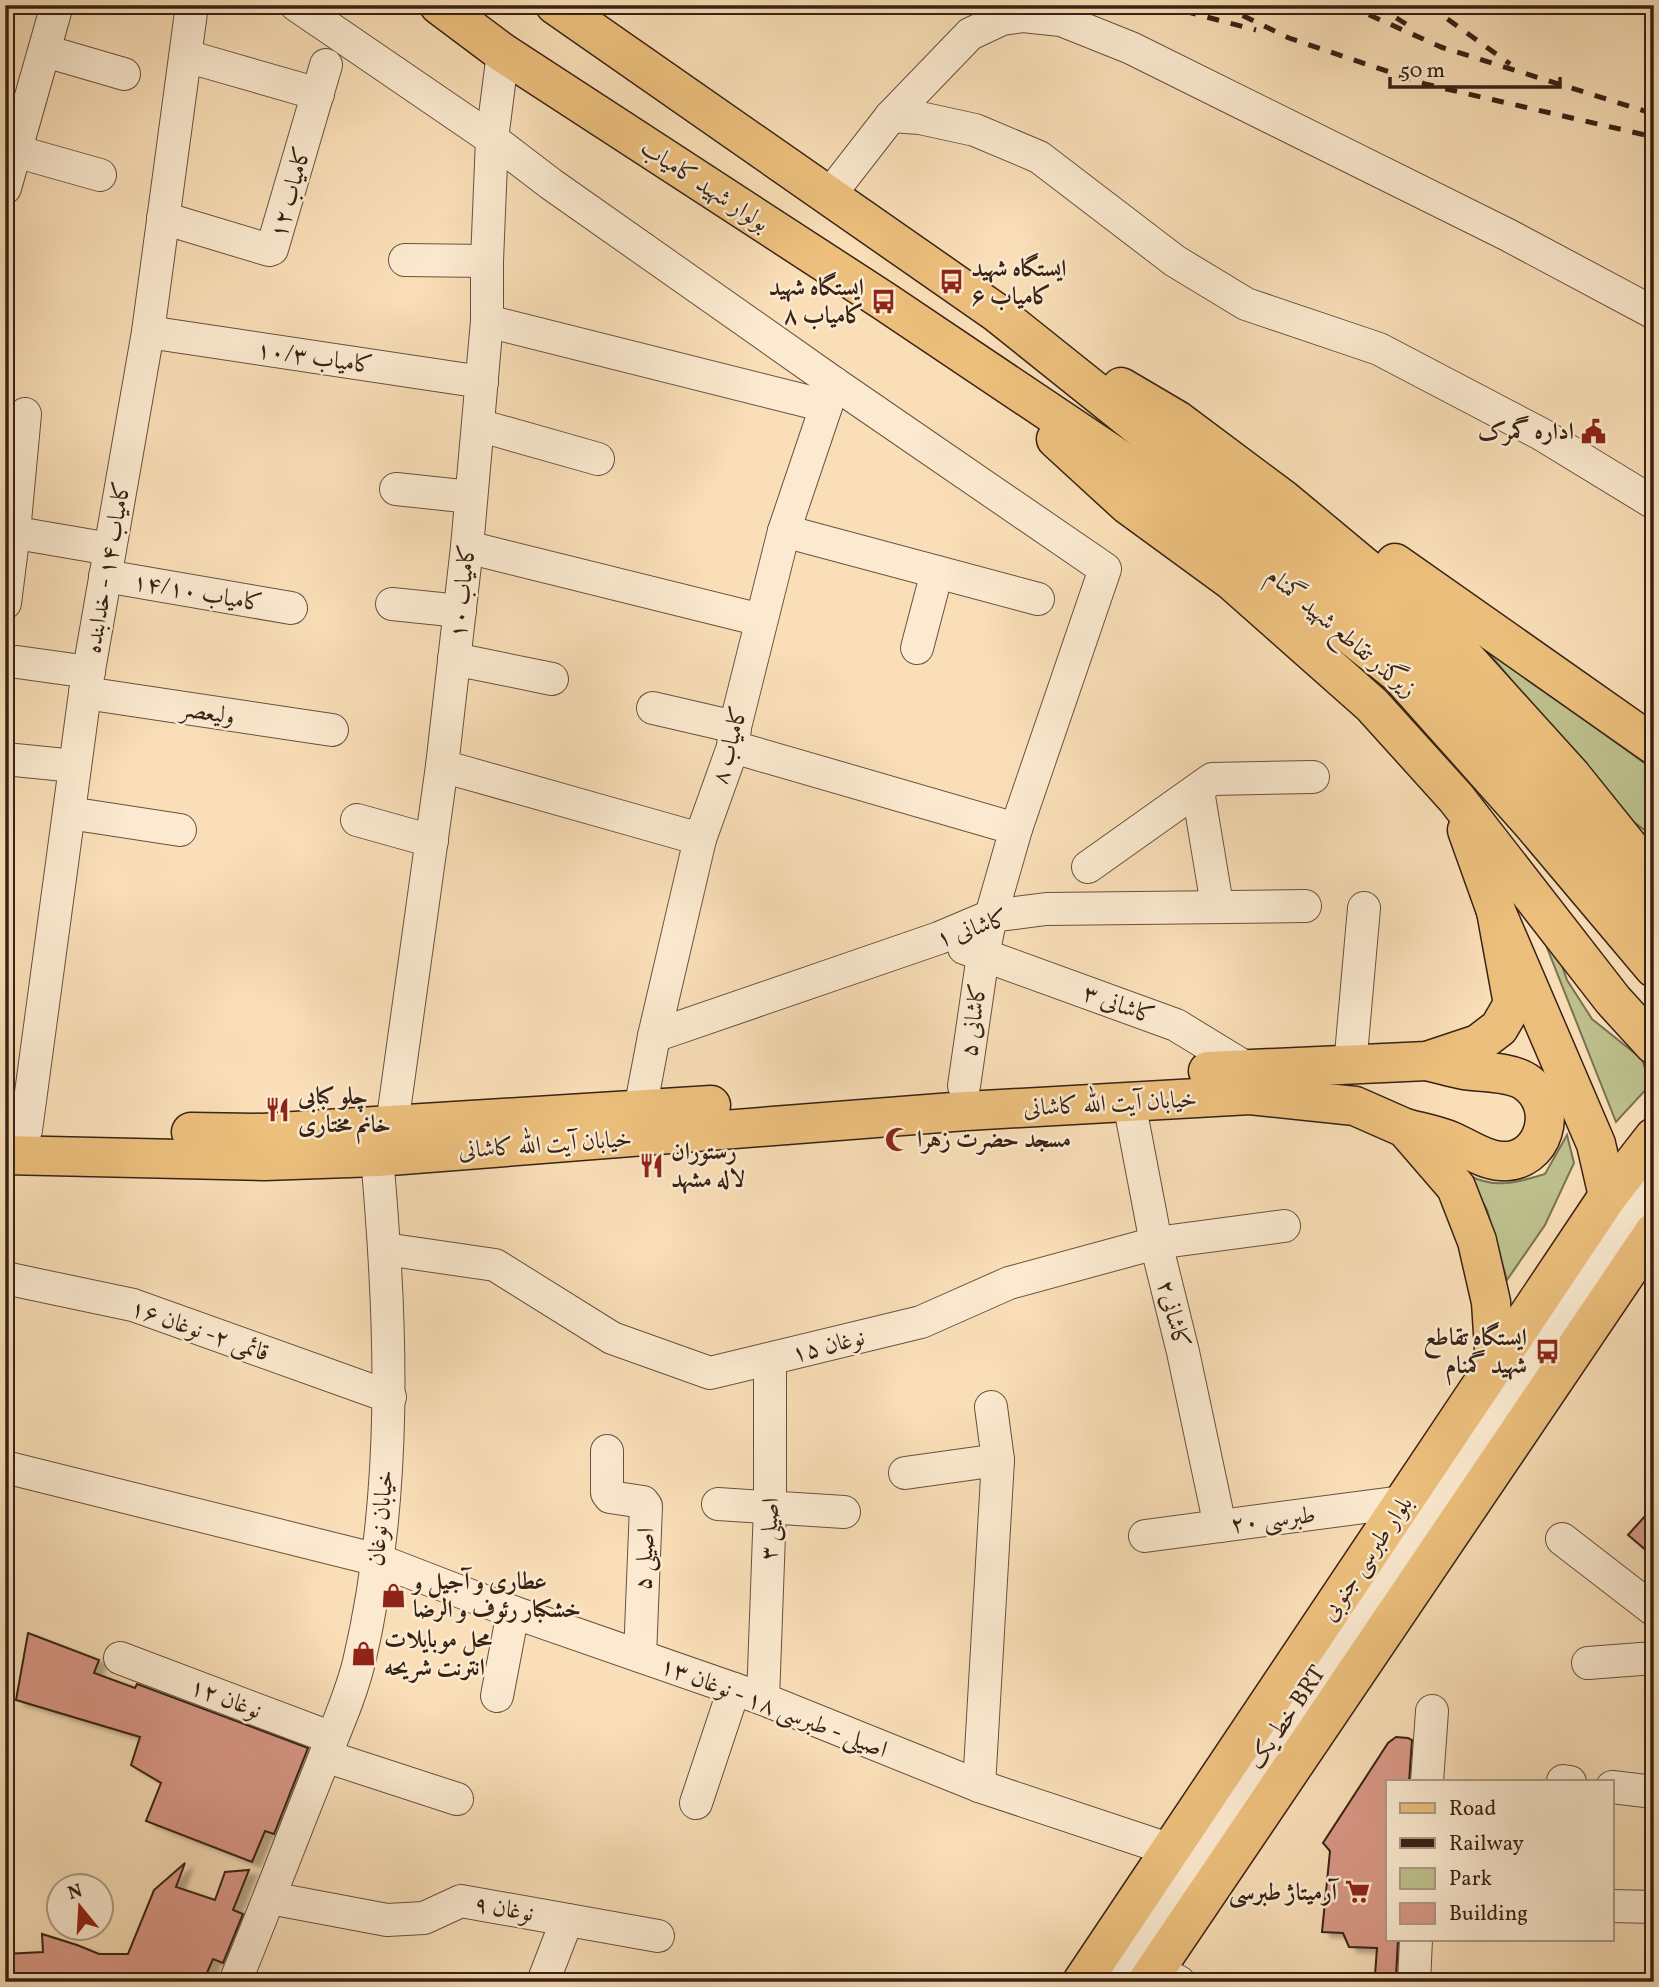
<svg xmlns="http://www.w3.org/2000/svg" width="1659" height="1987" viewBox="0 0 1659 1987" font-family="Vollkorn,Amiri,serif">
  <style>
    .green { fill: #bec18e; stroke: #7a7252; stroke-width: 2 }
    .building { fill: #d99887; stroke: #372216; stroke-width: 2; filter: url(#shadow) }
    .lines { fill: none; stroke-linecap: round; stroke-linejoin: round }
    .minor-casing { stroke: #68513e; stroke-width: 34 }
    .major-casing { stroke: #372216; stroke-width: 41 }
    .minor { stroke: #fbead0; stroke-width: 32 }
    .major { stroke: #ecbf7c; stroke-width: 38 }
    .rail { stroke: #372216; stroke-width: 5; stroke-dasharray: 12 12; stroke-linecap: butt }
    .labels { text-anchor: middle; stroke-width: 5; stroke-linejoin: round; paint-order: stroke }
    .street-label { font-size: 24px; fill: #372216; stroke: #fbead0 }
    .poi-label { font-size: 24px; font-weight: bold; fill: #372216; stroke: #fbead0; text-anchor: start }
  </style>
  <defs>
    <filter id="shadow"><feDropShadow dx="8" dy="4.5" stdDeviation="2" flood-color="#0004"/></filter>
  </defs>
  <rect width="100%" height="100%" fill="#f9deb7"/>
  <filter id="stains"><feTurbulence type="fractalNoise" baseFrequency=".00286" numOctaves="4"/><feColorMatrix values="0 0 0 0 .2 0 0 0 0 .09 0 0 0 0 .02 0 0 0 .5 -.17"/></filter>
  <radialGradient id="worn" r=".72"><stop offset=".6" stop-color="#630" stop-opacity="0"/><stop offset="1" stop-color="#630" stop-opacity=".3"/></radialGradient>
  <!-- green -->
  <g class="green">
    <path d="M1472,638l182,132v67l-31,-23 -130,-156z"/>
    <path d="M1542,935l11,4 14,41 25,39 50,40 8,26 -34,37z"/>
    <path d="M1567,1135l7,28 -29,62 -38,55 -20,-70 -19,-35c27,14 48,8 77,-1z"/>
  </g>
  <!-- building -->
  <g class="building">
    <path d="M1654,1506v51l-26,-22z"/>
    <path d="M28,1633l71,27 -5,13 41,15 2,-4 171,64 -34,86 -9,-3 -13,31 -106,-41 15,-38 -30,-18 9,-28 -124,-37z"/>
    <path d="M1396,1737l12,1 4,2 -3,42h-21v158h10l-2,36 -21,-1 2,-27 -28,-1 -6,-14 -21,-1 8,-81 -7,-8 65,-100z"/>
    <path d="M185,1863l-9,24 39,13 10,-28 24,-2 -16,40 10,4 -20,49 -10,-4 -10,23 -198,-2v-26l38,-2 -1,-18 35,11 22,9h29l26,-64z"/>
  </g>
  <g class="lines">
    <defs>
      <g id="minor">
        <path d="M296,5l196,134 59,45 283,199 271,186 -89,260 -25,87 -8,39 -19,131"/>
        <path d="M45,51l79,23"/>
        <path d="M186,56l132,38"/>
        <path d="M891,116l29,2 55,12 64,27 136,104 71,43 133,45 162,85 113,69"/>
        <path d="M15,151l85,24"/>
        <path d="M5,188l52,-183"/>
        <path d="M828,197l63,-81 79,-82 32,-15 21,-3 38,4 70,28 377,187 146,78"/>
        <path d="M163,218l106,32 3,-1 54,-184"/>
        <path d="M405,260l82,1"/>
        <path d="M487,321l339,85"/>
        <path d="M148,332l334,50"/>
        <path d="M478,425l120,34"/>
        <path d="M396,489l75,8"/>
        <path d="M5,531l105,18"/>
        <path d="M784,531l254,68"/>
        <path d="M467,547l294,73"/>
        <path d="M105,576l186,32"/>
        <path d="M5,603l9,-71 11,-118"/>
        <path d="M392,604l68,7"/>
        <path d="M917,648l20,-76"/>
        <path d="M454,659l98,20"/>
        <path d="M17,662l72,10"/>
        <path d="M85,693l247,37"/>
        <path d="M653,708l82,19"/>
        <path d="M733,747l283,82"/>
        <path d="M5,759l70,7"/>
        <path d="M442,766l258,73"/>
        <path d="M1198,791l19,114"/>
        <path d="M69,813l111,17"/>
        <path d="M357,820l75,21"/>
        <path d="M1088,867l124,-88 101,-2"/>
        <path d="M964,948l212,77 72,44"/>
        <path d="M654,1036l285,-98 52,-22 55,-7 259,-3"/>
        <path d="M1350,1066l14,-158"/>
        <path d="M1129,1102l27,141 27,109 37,174"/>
        <path d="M640,1110l14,-74 46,-197 33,-92 2,-20 49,-196 50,-148"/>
        <path d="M392,1125l50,-359 25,-219 20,-226v-60l5,-122 11,-86"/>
        <path d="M26,1130l59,-437 63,-361 44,-327"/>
        <path d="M385,1249l110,16 117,73 98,35 211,-51 88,-39 147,-40 128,-17"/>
        <path d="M5,1278l128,27 257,92"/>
        <path d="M607,1451v42l3,4 33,5 3,4 -6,150"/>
        <path d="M5,1467l373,93 135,52 250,87 216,87 192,64"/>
        <path d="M905,1473l93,-13"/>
        <path d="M718,1504l126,8"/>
        <path d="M1145,1536l257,-34"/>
        <path d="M1562,1539l92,71"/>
        <path d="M120,1658l212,80"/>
        <path d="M1588,1663l66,-5"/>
        <path d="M497,1696l16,-84"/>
        <path d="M763,1699l7,-192v-148"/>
        <path d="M325,1756l132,43"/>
        <path d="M1563,1781l7,1"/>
        <path d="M1427,1782l5,-71"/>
        <path d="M979,1786l19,-326 -7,-53"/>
        <path d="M1612,1787l42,5"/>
        <path d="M696,1803l38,-114"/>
        <path d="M270,1898l117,22 37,-2 37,-17 197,35"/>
        <path d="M1612,1906l42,1"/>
        <path d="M1156,1970l23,12"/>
        <path d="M235,1982c29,-70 56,-141 84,-211 14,-36 31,-72 40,-109 39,-166 33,-337 18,-505"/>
        <path d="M543,1982l24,-62"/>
        <path d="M1106,1982l548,-808"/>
        <path d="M1414,1982l2,-42"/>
      </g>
      <g id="major">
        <path d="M439,5l64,48 381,248 262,176 100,74 154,124 130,146 124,147"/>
        <path d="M555,5l442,308 424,339 233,267"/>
        <path d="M1121,387l56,33 107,80 155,129 132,146 83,103"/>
        <path d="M1056,439l72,66 104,76 140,124 84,93 157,202 41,45"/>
        <path d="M1395,563l259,182"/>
        <path d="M1467,830l29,81 100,233 12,52"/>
        <path d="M1208,1071l219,-10 51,-17 21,-16 14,-24 -17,-93"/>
        <path d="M1405,1128c15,4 32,7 46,13 17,7 32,19 50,20 43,3 60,-55 25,-79 -16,-11 -43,-9 -62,-12 -12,-2 -24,-6 -37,-9"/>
        <path d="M191,1132l72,1 448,-28"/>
        <path d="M5,1155l259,6 113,-4 589,-46 284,-16 105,11 50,22 51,59 21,54 14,61 4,62"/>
        <path d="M1082,1982l526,-786 46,-59"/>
        <path d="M1147,1982l507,-750"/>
      </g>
    </defs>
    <!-- minor casing -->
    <use href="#minor" class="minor-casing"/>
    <!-- major casing -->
    <use href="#major" class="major-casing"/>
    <!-- minor -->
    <use href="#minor" class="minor"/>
    <!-- major -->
    <use href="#major" class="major"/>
    <!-- rail -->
    <g class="rail">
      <path d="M1161,5l95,25"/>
      <path d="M1221,5l68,33 136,46 229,53"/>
      <path d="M1347,5l94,42 213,67"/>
      <path d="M1376,5l30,19"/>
      <path d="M1428,5l82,59"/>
    </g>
  </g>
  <!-- icons -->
  <defs>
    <symbol id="bus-bare" viewBox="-9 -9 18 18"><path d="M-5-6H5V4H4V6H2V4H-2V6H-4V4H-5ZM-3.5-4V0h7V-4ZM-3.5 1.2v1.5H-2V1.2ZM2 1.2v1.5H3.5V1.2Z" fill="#8f2418" stroke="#fbead0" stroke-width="2.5" paint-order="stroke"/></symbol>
    <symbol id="civic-bare" viewBox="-9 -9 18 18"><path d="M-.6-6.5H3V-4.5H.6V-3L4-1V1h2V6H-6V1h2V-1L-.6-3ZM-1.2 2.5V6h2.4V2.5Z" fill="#8f2418" stroke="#fbead0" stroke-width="2.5" paint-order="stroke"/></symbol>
    <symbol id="restaurant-bare" viewBox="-9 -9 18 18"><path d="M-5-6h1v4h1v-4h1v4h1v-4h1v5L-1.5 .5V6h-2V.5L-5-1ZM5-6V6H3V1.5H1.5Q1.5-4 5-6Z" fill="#8f2418" stroke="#fbead0" stroke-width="2.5" paint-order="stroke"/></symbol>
    <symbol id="mosque-bare" viewBox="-9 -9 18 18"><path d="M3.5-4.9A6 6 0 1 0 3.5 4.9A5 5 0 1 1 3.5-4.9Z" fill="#8f2418" stroke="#fbead0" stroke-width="2.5" paint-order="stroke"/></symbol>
    <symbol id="shop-bare" viewBox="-9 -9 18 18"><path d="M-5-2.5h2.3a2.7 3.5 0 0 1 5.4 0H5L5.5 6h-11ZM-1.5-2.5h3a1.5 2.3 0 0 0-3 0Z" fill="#8f2418" stroke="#fbead0" stroke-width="2.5" paint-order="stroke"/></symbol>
    <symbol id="supermarket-bare" viewBox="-9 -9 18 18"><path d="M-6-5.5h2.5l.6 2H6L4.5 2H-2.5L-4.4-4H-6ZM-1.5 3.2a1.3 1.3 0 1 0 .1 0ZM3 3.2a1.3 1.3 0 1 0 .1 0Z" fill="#8f2418" stroke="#fbead0" stroke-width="2.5" paint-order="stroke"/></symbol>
  </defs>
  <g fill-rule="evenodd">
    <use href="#bus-bare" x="934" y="264" width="35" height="35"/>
    <use href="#bus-bare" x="866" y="284" width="35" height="35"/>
    <use href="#civic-bare" x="1576" y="414" width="35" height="35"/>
    <use href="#restaurant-bare" x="260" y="1092" width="35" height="35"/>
    <use href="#mosque-bare" x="880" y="1122" width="35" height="35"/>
    <use href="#restaurant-bare" x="634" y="1148" width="35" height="35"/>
    <use href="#bus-bare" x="1530" y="1334" width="35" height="35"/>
    <use href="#shop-bare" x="376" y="1578" width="35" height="35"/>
    <use href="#shop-bare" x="346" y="1636" width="35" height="35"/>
    <use href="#supermarket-bare" x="1340" y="1874" width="35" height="35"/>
  </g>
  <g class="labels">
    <!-- street labels -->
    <g class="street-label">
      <text transform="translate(705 185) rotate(33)" y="8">بولوار شهید کامیاب</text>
      <text transform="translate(290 192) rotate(-74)" y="8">کامیاب ۱۲</text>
      <text transform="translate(315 357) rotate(8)" y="8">کامیاب ۱۰/۳</text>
      <text transform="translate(107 567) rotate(-80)" y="8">کامیاب ۱۴ - خدابنده</text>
      <text transform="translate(462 591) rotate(-84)" y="8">کامیاب ۱۰</text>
      <text transform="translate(198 592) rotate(10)" y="8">کامیاب ۱۴/۱۰</text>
      <text transform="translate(1342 632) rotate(40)" y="8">زیرگذر تقاطع شهید گمنام</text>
      <text transform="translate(208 712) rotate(9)" y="8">ولیعصر</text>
      <text transform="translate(729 745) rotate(-75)" y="8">کامیاب ۸</text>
      <text transform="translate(972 928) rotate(-18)" y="8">کاشانی ۱</text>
      <text transform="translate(1119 1004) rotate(20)" y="8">کاشانی ۳</text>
      <text transform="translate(973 1020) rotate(-82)" y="8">کاشانی ۵</text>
      <text transform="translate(1110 1103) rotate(-3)" y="8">خیابان آیت الله کاشانی</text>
      <text transform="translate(545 1144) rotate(-4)" y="8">خیابان آیت الله کاشانی</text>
      <text transform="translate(1174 1314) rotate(76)" y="8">کاشانی۲</text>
      <text transform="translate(200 1330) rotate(19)" y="8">قائمی ۲- نوغان ۱۶</text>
      <text transform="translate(828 1345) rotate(-14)" y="8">نوغان ۱۵</text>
      <text transform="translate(380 1518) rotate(-84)" y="8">خیابان نوغان</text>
      <text transform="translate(1273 1519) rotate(-7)" y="8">طبرسی ۲۰</text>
      <text transform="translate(769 1529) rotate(-88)" y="8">اصیلی ۳</text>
      <text transform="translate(1366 1558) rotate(-56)" y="8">بلوار طبرسی جنوبی</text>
      <text transform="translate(644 1559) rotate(-87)" y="8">اصیلی ۵</text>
      <text transform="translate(226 1698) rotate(21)" y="8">نوغان ۱۲</text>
      <text transform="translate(774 1707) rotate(21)" y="8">اصیلی - طبرسی ۱۸ - نوغان ۱۳</text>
      <text transform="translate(1286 1717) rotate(-56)" y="8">خط یک BRT</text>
      <text transform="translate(504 1908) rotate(10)" y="8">نوغان ۹</text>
    </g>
    <!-- poi labels -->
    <g class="poi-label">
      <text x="971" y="276">ایستگاه شهید<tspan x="971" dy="28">کامیاب ۶</tspan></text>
      <text x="864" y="295" text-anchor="end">ایستگاه شهید<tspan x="864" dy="28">کامیاب ۸</tspan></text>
      <text x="1574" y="439" text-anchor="end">اداره گمرک</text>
      <text x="298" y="1104">چلو کبابی<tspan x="298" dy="28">خانم مختاری</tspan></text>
      <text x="917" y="1147">مسجد حضرت زهرا</text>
      <text x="671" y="1159">رستوران<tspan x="671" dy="28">لاله مشهد</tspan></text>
      <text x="1527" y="1345" text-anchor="end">ایستگاه تقاطع<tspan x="1527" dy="28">شهید گمنام</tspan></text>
      <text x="413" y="1589">عطاری و آجیل و<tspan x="413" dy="28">خشکبار رئوف و الرضا</tspan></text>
      <text x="384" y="1647">محل موبايلات<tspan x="384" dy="28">انترنت شريحه</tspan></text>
      <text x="1337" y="1900" text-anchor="end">آرمیتاژ طبرسی</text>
    </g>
  </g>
  <!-- margin -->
  <rect width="1659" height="1987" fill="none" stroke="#f9deb7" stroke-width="28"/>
  <rect x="7" y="7" width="1645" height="1973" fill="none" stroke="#372216" stroke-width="3.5"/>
  <rect x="14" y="14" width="1631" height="1959" fill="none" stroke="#372216" stroke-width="2"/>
  <!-- legend -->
  <rect x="1386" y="1780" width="228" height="161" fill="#fbead0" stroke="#ad9a86" stroke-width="2"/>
  <rect x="1400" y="1803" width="35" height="10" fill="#ecbf7c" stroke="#ad9a86" stroke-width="2"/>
  <text x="1449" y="1815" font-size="21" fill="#372216">Road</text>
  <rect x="1400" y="1838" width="35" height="10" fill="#372216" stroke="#ad9a86" stroke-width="2"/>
  <text x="1449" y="1850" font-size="21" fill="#372216">Railway</text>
  <rect x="1400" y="1868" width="35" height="21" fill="#bec18e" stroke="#ad9a86" stroke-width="2"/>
  <text x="1449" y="1885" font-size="21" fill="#372216">Park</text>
  <rect x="1400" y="1903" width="35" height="21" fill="#d99887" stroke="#ad9a86" stroke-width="2"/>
  <text x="1449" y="1920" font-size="21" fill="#372216">Building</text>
  <!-- north arrow -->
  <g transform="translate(80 1907) rotate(342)"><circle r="33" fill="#fbead0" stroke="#ad9a86" stroke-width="2"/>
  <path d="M0-5L12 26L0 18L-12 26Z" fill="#8f2418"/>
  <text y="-10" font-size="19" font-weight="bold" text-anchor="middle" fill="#372216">N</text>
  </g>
  <!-- scale -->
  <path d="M1390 77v10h170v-10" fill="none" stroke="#372216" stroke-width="3.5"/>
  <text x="1400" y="77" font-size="21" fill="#372216" stroke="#fbead0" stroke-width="5" paint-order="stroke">50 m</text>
  <rect width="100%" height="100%" filter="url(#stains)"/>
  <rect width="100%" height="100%" fill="url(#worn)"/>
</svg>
